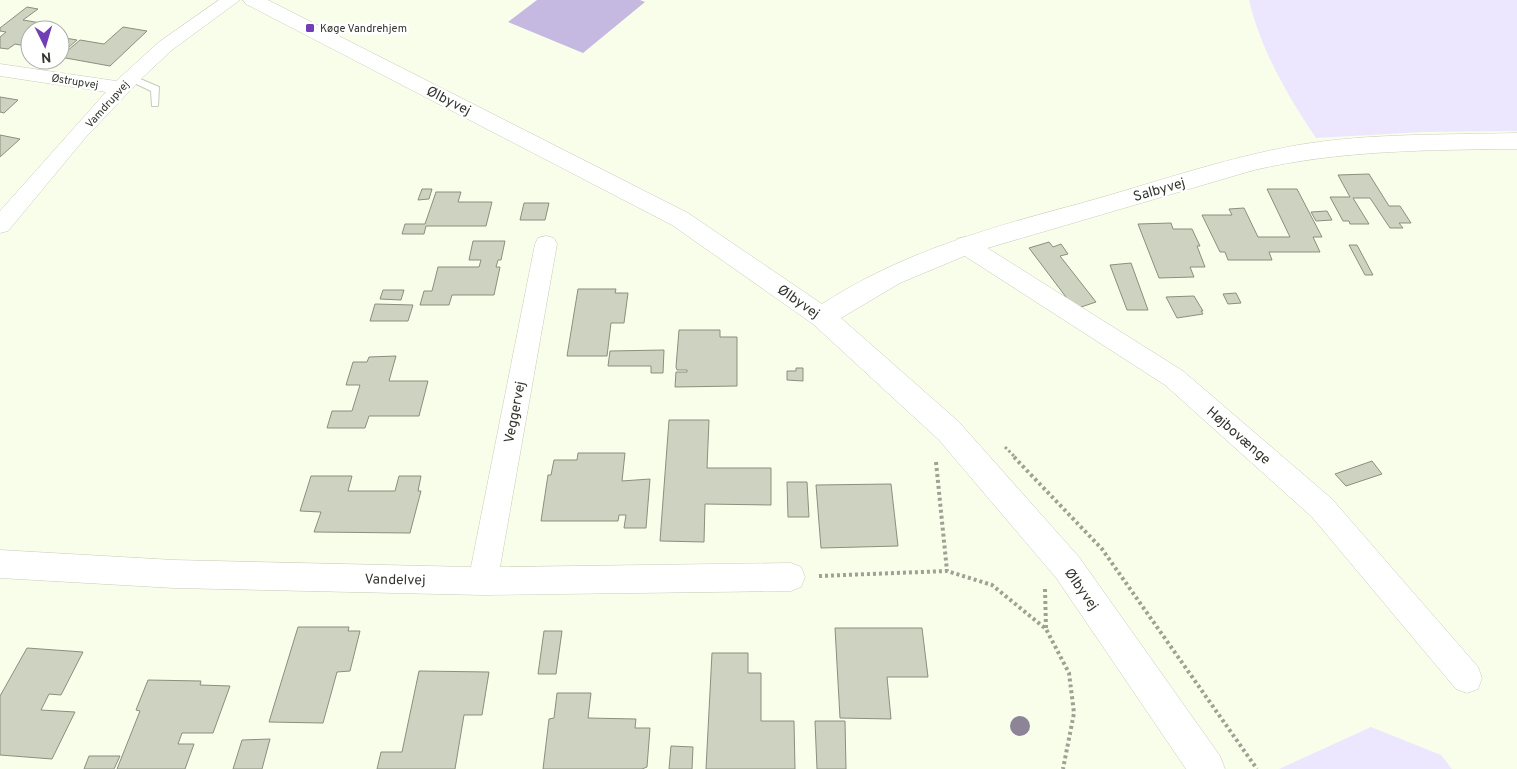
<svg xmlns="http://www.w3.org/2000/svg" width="1517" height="769" viewBox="0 0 1517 769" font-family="Overpass,sans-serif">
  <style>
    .green { fill: #ede6ff }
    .forest { fill: #c5b8e1 }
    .building { fill: #ced3c1; stroke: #8a8f7e }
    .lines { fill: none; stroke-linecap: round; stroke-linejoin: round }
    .service-casing { stroke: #c7ccba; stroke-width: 2 }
    .minor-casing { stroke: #c7ccba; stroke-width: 1 }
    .tertiary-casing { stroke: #c7ccba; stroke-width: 1 }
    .path-far1 { stroke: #9ea294; stroke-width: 3; stroke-dasharray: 2.5 2.5; stroke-linecap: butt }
    .path { stroke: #9ea294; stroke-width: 4; stroke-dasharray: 3 3; stroke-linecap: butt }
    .service { fill: #fff; fill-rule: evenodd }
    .minor { fill: #fff; fill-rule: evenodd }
    .tertiary { fill: #fff; fill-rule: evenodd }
    .tree { fill: #8d8497 }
    .poi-dot { fill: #713eb6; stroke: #fff; stroke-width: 2 }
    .labels { text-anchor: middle; stroke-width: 5; stroke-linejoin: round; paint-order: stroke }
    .far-poi-label { font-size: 11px; fill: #33352e; stroke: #fff; text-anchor: start }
    .far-street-label { font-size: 11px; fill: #33352e; stroke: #fff }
    .street-label { font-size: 14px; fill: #33352e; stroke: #fff }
  </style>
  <rect width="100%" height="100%" fill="#f9feeb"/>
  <!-- green -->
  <g class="green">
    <path d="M1249,0h268v131l-94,1 -107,6c-29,-43 -55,-88 -67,-138z"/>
    <path d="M1371,727l70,28 11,14h-173z"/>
  </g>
  <!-- forest -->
  <path class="forest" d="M537,0h103l5,2 -62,51 -75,-31z"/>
  <!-- building -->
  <g class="building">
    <path d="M27,7l11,2 -15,11 18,3 -4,4 13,3h-20v17l-15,-3 -7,5 -8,-1v-11l6,-5 -6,-1v-3z"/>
    <path d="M123,27l24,4 -37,35 -50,-9 20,-17 24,4z"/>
    <path d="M65,38l12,2 -17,15v-13z"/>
    <path d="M0,97l18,3 -14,13 -4,-1z"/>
    <path d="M0,135l20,4 -20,18z"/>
    <path d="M1369,174l20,32h11l11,17h-12l4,5h-13l-20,-30h-17l16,26h-19l-1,-3h-6l-13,-24h20l-12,-22z"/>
    <path d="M422,189h10l-3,10 -11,1z"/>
    <path d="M1267,189h30l25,48h-9l7,15h-51l3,8h-44l-3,-8h-5l-18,-37h30l-3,-6 15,-1 14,29h32z"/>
    <path d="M436,192h25l-3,10h34l-6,24h-60l-2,8h-22l3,-10h20z"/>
    <path d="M524,203h25l-4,17h-25z"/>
    <path d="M1327,211l5,9 -16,1 -5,-9z"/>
    <path d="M1171,223l2,6h19l8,17h-3l8,21h-15l4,10 -35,1 -21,-54z"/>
    <path d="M473,241h32l-4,19h-3l-2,7h4l-6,28h-42l-3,10h-29l4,-14h8l6,-24h41l2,-7h-12z"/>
    <path d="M1049,242l4,5 8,-3 7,10 -8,2 36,46 -21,7 -46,-61z"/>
    <path d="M1349,245h8l16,30h-8z"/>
    <path d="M1131,263l17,47h-21l-17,-45z"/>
    <path d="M578,289h38l-1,4h13l-4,30h-13l-4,33h-40z"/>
    <path d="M383,290h21l-3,10 -21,-1z"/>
    <path d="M1236,293l5,10 -13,1 -5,-10z"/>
    <path d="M1194,296l9,15h-2l2,3 -26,4 -11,-21z"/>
    <path d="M375,304l38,1 -5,16h-38z"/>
    <path d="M679,330h41v7h17v49l-62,1 1,-15h11v-2h-10l-1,-3z"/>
    <path d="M664,350l-1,23h-12v-7h-43l2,-15z"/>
    <path d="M396,356l-7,25h39l-9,35h-50l-4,12h-38l5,-17h20l8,-26h-14l7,-23h14l2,-5z"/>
    <path d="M796,368h7v13l-16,-1v-9h9z"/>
    <path d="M669,420h40l-2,48h64v37l-66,-1 -1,38 -44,-1z"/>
    <path d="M578,453h47l-3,28 28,-2 -4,49h-22l2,-13h-7l-1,6h-77l7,-46h3l3,-15h23z"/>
    <path d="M1372,461l10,13 -36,12 -11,-12z"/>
    <path d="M311,476h41l-4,15h47l4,-15h22l-3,15h3l-11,42 -96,-1 7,-20 -21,-1z"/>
    <path d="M787,482h20l2,35h-21z"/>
    <path d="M891,484l7,62 -77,2 -5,-63z"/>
    <path d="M298,627h51l-1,4h12l-10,40 -13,1 -14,51 -54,-1z"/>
    <path d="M835,628h87l6,49h-41l4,42 -51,-1z"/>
    <path d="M544,631h18l-6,43h-18z"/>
    <path d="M27,648l56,4 -22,43 -12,-1 -8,16 34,2 -23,47 -52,-4v-59z"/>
    <path d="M712,653h36v20h13v48h33l1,48h-89z"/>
    <path d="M419,671l70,1 -7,43h-18l-9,54h-78l4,-17h21z"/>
    <path d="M148,680l53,1 -1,4 30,1 -17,47h-31l-4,11h16l-9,25h-68l23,-58 -4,-1z"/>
    <path d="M557,693h34l-3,25 48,1 -1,9h15l-3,39 -5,2h-99l6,-50 5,-1z"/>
    <path d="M815,721h30l1,48h-29z"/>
    <path d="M270,739l-8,30h-29l9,-29z"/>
    <path d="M671,746l22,1 -1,22h-23z"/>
    <path d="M89,756h31l-6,13h-30z"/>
  </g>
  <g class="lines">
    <defs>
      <path id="service" d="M131,75l28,12 -1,19h-6l-1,-15 -23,-11v-4z"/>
      <g id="minor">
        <path d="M219,0h21l-68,50 -30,28 -56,59 -78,94 -8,2v-22l106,-119 -106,-16v-12l116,17 43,-39z"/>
        <path d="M546,236l8,2 3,6 -57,323 291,-4 10,4 4,10 -4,10 -10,4 -308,4 -309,-7 -174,-10v-28l174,10 297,7 64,-323 3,-6z"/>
        <path d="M965,237l8,2 210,132 149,128 146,168 4,11 -4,11 -11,4 -11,-4 -144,-172 -147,-132 -208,-134 -3,-6 3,-6z"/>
      </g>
      <path id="tertiary" d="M243,0h25l420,213 134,91c80,-52 170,-77 260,-101 72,-20 142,-45 216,-58 72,-12 146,-10 219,-12v16c-89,1 -176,1 -263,21l-280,82 -74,31 -59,35 118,104 120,135 141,199 5,13h-39l-129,-190 -118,-139 -126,-116 -141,-99 -426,-221z"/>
    </defs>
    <!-- service casing -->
    <use href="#service" class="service-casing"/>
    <!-- minor casing -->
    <use href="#minor" class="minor-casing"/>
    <!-- tertiary casing -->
    <use href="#tertiary" class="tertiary-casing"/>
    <!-- path-far1 -->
    <path class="path-far1" d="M1005,447l11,11"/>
    <!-- path -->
    <g class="path">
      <path d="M1014,457l88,92 155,220"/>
      <path d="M936,462l11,109"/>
      <path d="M819,576l128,-5 45,14 54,44 23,44 5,40 -11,56"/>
      <path d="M1045,589l1,39"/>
    </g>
    <!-- service -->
    <use href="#service" class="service"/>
    <!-- minor -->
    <use href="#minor" class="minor"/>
    <!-- tertiary -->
    <use href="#tertiary" class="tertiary"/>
  </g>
  <!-- trees -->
  <circle class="tree" cx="1020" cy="726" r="10"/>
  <!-- markers -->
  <rect class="poi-dot" x="305" y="23" width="10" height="10" rx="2.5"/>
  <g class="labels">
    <!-- far-poi labels -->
    <g class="far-poi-label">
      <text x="320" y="32">Køge Vandrehjem</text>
    </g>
    <!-- far-street labels -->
    <g class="far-street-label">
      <text transform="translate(75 81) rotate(9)" y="4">Østrupvej</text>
      <text transform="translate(107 104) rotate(-48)" y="4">Vamdrupvej</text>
    </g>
    <!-- street labels -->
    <g class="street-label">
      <text transform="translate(449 100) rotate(27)" y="5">Ølbyvej</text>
      <text transform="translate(1159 189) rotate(-16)" y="5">Salbyvej</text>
      <text transform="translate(799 301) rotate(35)" y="5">Ølbyvej</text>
      <text transform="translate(514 412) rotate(-79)" y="5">Veggervej</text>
      <text transform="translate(1239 435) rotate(41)" y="5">Højbovænge</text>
      <text transform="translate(395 579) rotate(1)" y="5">Vandelvej</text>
      <text transform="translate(1082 589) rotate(55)" y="5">Ølbyvej</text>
    </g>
  </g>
  <!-- north arrow -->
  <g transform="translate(45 45) rotate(175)"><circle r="24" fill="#ffffff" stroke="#adaeab"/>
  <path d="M0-4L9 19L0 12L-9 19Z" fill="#713eb6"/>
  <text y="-8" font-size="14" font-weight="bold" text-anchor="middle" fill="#33352e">N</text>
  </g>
</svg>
